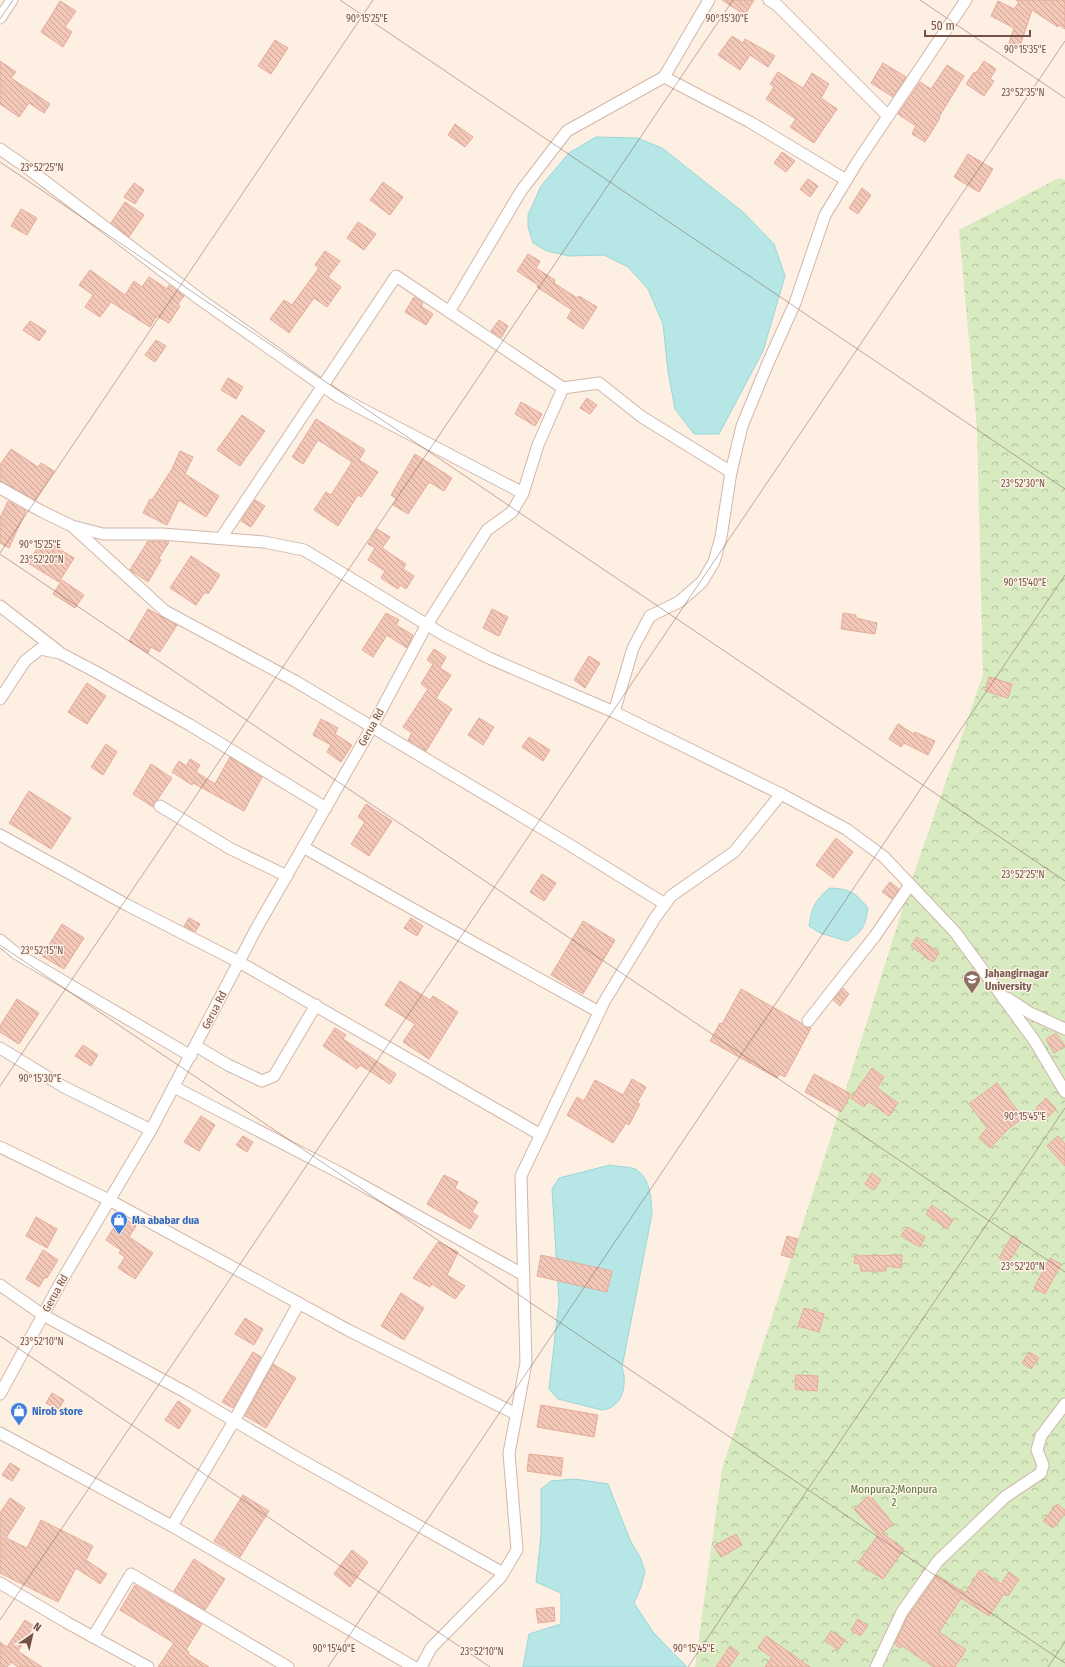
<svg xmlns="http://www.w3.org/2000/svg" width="1065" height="1667" viewBox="0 0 1065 1667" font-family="'Fira Sans Condensed',sans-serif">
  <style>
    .forest { fill: url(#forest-crowns) }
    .water { fill: #b6e6e6; stroke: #9cd7d8 }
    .building { fill: url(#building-back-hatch); stroke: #e6ac99 }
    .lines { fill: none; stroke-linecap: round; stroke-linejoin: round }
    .street-casing { stroke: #d0b7ab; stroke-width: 13 }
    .street { stroke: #fff; stroke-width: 11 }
    .ticks { fill: none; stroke: #755248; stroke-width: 1; stroke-opacity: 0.45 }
    .labels { text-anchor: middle; stroke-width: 3; stroke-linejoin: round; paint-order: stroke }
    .street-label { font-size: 11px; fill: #755248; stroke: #fff3e8 }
    .education-label { font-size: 11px; font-weight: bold; fill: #785e54; stroke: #fff3e8; text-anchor: start }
    .shop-label { font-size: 11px; font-weight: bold; fill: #366cbe; stroke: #fff3e8; text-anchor: start }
    .park-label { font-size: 11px; fill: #55753d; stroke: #fff3e8 }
    .ticks-label { font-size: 10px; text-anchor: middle; fill: #755248; stroke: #fff3e8; stroke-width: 3; stroke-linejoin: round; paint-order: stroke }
  </style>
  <defs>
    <pattern id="forest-crowns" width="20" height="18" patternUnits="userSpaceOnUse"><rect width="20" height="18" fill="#d7eac0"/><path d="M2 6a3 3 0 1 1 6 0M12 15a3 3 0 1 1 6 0" fill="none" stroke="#b3c09e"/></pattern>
    <pattern id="building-back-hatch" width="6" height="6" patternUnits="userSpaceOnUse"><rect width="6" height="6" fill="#f3c8b9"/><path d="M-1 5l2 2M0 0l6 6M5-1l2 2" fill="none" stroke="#c9a598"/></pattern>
  </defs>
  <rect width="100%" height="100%" fill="#fdefe2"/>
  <!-- forest -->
  <path class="forest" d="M1059,178l6,2v1487h-370l27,-198 100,-304 88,-280 73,-210 -6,-247 -18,-198z"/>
  <!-- water -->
  <g class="water">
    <path d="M596,137l41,1 25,10 81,64 31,32 11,32 -22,75 -44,83h-25l-19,-25 -7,-38 -5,-47 -15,-35 -20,-22 -24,-12 -35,1 -22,-5 -14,-8 -5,-16v-12l13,-29 28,-33z"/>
    <path d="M830,888c20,1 26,5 38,20 -3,17 -4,23 -21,33l-27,-8 -11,-7c3,-19 6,-26 21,-38z"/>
    <path d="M610,1165c7,2 18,1 25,4 16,9 16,29 17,45l-30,153c1,5 3,10 2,16 0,13 -8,26 -22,27l-44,-11 -9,-10 10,-88 -7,-112 7,-11z"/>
    <path d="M575,1479l33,5 22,56 10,17 5,14 -4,16 -7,16 19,29 34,35h-164l6,-33 32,-10v-31l-25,-11 5,-47v-46l10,-8z"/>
  </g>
  <!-- building -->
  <g class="building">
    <path d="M722,0h32l-9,15z"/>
    <path d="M1016,0h49v29l-6,-4 -1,2 -26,-17 -12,36 -11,-3 5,-15 -23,-12 7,-15 16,8 5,-7z"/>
    <path d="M60,1l16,10 -11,16 7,5 -9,15 -22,-15z"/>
    <path d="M732,36l11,7 2,-4 30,17 -7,11 -18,-12 -10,15 -22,-15z"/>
    <path d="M275,40l13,8 -17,26 -13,-8z"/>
    <path d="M0,61l16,11 -5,6 39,26 -6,9 -15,-10 -10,14 -19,-13z"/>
    <path d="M984,61l12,8 -6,10 4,2 -10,15 -18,-12 8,-12 2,1z"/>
    <path d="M883,63l23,14 -13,20 -22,-14z"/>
    <path d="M947,65l17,11 -25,41 1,1 -15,24 -13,-8 4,-8 -18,-12 22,-32 11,7z"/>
    <path d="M778,72l25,16 9,-15 17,11 -8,14 16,11 -23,34 -24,-16 6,-8 -30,-20 8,-12 -4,-3z"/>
    <path d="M455,124l18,13 -8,10 -17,-12z"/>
    <path d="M782,152l13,9 -9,11 -12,-9z"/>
    <path d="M968,154l25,15 -14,23 -25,-15z"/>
    <path d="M808,179l10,7 -8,11 -10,-8z"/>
    <path d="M383,182l20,15 -13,18 -20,-15z"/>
    <path d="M134,183l10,7 -9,14 -11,-7z"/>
    <path d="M862,188l9,7 -13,19 -9,-6z"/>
    <path d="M125,202l19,13 -15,22 -18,-14z"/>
    <path d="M21,209l16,9 -10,17 -16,-9z"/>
    <path d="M358,222l18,12 -12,16 -17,-12z"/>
    <path d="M325,251l15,10 -12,16 13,10 -14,20 -13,-9 -25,35 -19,-14 14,-19 8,5 27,-37 -4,-3z"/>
    <path d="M528,254l12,7 -4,7 19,12 -1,3 23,15 2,-2 18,11 -14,22 -16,-11 5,-8 -35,-23 1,-2 -21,-14z"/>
    <path d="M90,270l35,25 9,-14 8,6 7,-10 18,12 2,-4 15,11 -6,8 2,2 -11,17 -12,-7 -7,11 -39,-25 -11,15 -15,-10 8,-12 -14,-10z"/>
    <path d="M414,297l9,6 -2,3 12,8 -7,11 -21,-13z"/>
    <path d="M499,320l9,6 -7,12 -10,-7z"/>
    <path d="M30,321l16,10 -7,10 -16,-11z"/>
    <path d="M156,340l10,6 -11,16 -10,-7z"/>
    <path d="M228,378l15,9 -7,12 -15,-9z"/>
    <path d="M587,398l10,7 -7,9 -10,-6z"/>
    <path d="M521,402l21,12 -7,12 -20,-12z"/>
    <path d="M242,415l23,16 -25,35 -23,-16z"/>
    <path d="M316,419l49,31 -6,10 19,12 -17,25 -3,-2 -20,31 -24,-16 12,-18 5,3 21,-33 -34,-22 -15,24 -11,-7z"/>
    <path d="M11,449l27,18 3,-4 13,8 -19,29 -35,-19v-16z"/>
    <path d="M180,451l13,6 -8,17 34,22 -13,21 -27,-17 -12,25 -24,-12 7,-14 2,1 20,-31z"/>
    <path d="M415,454l37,24 -8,13 -15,-9 -21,32 -15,-9 4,-6 -6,-4z"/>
    <path d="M255,500l10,6 -14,21 -10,-6z"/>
    <path d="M8,501l18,10 -17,37 -9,-5v-25z"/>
    <path d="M377,529l13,8 -8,11 24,16 -3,5 11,7 -8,13 -6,-4 -2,4 -17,-11 4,-7 -17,-11 7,-12 -7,-4z"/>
    <path d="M43,539l31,19 -15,24 -31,-19z"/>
    <path d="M148,541l21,1 -10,16 2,2 -13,22 -18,-12z"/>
    <path d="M191,556l29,19 -12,19 -3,-2 -9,13 -26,-17z"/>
    <path d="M62,580l22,15 -9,13 -22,-14z"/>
    <path d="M148,609l29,16 -17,27 -9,-5 -3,6 -19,-12z"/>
    <path d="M492,609l16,8 -9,19 -16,-8z"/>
    <path d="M386,613l13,7 -3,5 17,10 -6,13 -20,-13 -14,22 -11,-7z"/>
    <path d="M843,613l13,2v3l21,5 -2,11 -34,-5z"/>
    <path d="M434,649l12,8 -6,11 11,7 -15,23 16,11 -26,42 -18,-11 4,-7 -9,-6 25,-38 -7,-5 12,-20 -6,-4z"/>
    <path d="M589,656l11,7 -15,25 -11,-8z"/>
    <path d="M989,677l23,7 -4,14 -23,-7z"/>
    <path d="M87,683l19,13 -19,28 -19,-12z"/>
    <path d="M479,718l15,9 -11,18 -15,-10z"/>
    <path d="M321,719l17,9 -3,6 17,11 -11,17 -14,-10 4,-7 -18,-10z"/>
    <path d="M898,724l16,10 1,-2 20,9 -7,14 -24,-12 -3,4 -12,-8z"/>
    <path d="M529,737l21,13 -7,11 -21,-14z"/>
    <path d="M106,744l11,8 -14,23 -12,-8z"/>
    <path d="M230,757l32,20 -18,34 -51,-28 -1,2 -20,-13 7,-11 7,5 4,-7 10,6 -4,7 19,12z"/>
    <path d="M151,764l21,14 -14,21 -4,3 -1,5 -20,-13z"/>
    <path d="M29,791l42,27 -20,31 -42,-26z"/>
    <path d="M366,804l26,17 -23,35 -18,-12 14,-22 -7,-5z"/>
    <path d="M836,838l17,14 -20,26 -17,-13z"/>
    <path d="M542,874l14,9 -12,18 -14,-9z"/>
    <path d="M890,882l9,7 -7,10 -10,-7z"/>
    <path d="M189,918l11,6 -5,8 -11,-6z"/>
    <path d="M411,918l12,8 -6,10 -13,-8z"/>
    <path d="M583,921l32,19 -32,54 -32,-19z"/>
    <path d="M62,924l22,14 -20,31 -22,-13z"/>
    <path d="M917,937l22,16 -6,9 -22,-16z"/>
    <path d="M400,981l30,19 3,-4 25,16 -29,47 -26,-17 12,-18 -30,-19z"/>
    <path d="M843,988l6,6 -9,12 -7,-6z"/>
    <path d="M741,989l60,34 3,4 7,1 -26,49 -6,-3 -2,4 -67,-37 10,-18 2,1z"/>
    <path d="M17,999l22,14 -20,31 -19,-12v-6z"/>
    <path d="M335,1028l11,7 -3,4 53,35 -6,10 -30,-19 -3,4 -34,-23z"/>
    <path d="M1056,1033l9,13 -11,7 -8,-14z"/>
    <path d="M83,1045l15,10 -7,11 -16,-10z"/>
    <path d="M872,1068l12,9 -7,11 21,15 -9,13 -21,-15 -4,6 -13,-9z"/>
    <path d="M814,1074l37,20 -10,18 -36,-20z"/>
    <path d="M632,1079l14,8 -9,16 3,1 -11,21 -3,-2 -13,20 -46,-28 10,-18 7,4 11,-21 28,15z"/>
    <path d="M997,1083l26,35 -15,11 -18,19 -11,-10 8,-10 -18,-24z"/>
    <path d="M1046,1098l10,11 -9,9 -11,-10z"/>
    <path d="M201,1116l14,9 -16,26 -15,-9z"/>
    <path d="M243,1136l10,6 -6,10 -11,-7z"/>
    <path d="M1058,1136l7,8v22l-18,-20z"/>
    <path d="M872,1173l9,7 -7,10 -9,-6z"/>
    <path d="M444,1175l14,7 -3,6 23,14 -6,10 6,4 -8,13 -43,-25z"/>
    <path d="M932,1205l21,15 -6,9 -21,-15z"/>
    <path d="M121,1216l15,10 -7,11 24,16 -18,26 -17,-11 7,-11 -6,-4 2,-3 -15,-10z"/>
    <path d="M36,1217l21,12 -10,19 -21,-12z"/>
    <path d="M907,1227l18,10 -5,10 -19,-11z"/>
    <path d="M787,1236l11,3 -6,19 -11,-3z"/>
    <path d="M1012,1236l9,6 -13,21 -9,-5z"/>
    <path d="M438,1242l20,10 -11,23 18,11 -10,13 -23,-15 -2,3 -17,-9z"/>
    <path d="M43,1250l15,10 -11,18 -2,-1 -6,10 -13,-8z"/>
    <path d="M541,1255l71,16 -5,21 -70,-16z"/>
    <path d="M902,1255l-1,13 -15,-2v5h-25l-1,-7 -6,-1 1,-7z"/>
    <path d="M1050,1258l11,6 -16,30 -11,-6z"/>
    <path d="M401,1293l23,15 -20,32 -23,-14z"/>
    <path d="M804,1308l20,6 -5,18 -21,-6z"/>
    <path d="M245,1318l18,11 -9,16 -19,-11z"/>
    <path d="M253,1352l8,5 -28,51 -11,-6z"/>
    <path d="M1029,1352l10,6 -8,11 -9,-6z"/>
    <path d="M273,1364l23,14 -30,50 -21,-12z"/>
    <path d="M796,1375l22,1 -1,15 -22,-2z"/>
    <path d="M52,1393l12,7 -6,10 -12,-7z"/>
    <path d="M178,1401l13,9 -12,19 -14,-9z"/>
    <path d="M541,1405l57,10 -4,22 -57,-10z"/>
    <path d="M529,1454l34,4 -2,18 -34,-5z"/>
    <path d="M10,1463l10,6 -8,12 -10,-6z"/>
    <path d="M243,1495l26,16 -29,46 -26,-16z"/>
    <path d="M870,1495l23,29 -11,9 22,16 -21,30 -25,-16 20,-28 -24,-26z"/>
    <path d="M10,1498l15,10 -19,30 21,10 14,-28 52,26 -7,14 21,14 -7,10 -24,-16 -18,34 -58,-29v-60z"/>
    <path d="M1057,1504l8,6v4l-12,14 -10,-7z"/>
    <path d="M736,1534l6,11 -21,12 -7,-11z"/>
    <path d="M352,1550l16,12 -18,25 -16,-13z"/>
    <path d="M194,1559l31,20 -20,31 -31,-19z"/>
    <path d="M980,1570l21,14 8,-12 10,7 -11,17 -4,-2 -15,22 -28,-18 -22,34 27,18 -11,17h-21l-32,-21 -2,2 -5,-4 12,-26 30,-43 28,18z"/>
    <path d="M135,1585l67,39 -16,26 3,2 -1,2 21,13h-51l16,-24 -54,-33z"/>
    <path d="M554,1607l1,14 -17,2 -2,-14z"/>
    <path d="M858,1619l10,7 -8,10 -9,-6z"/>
    <path d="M25,1620l9,6 -16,25 24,16h-24l-7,-5 -4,5h-7v-25l7,5z"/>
    <path d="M831,1631l14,9 -7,10 -13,-10z"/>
    <path d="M766,1636l20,14 24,17h-45l7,-10 -14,-9z"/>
    <path d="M730,1646l9,7 -10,14h-13z"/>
  </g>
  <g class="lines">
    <defs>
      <g id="street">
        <path d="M769,0l8,5 111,111"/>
        <path d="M0,18l12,-18"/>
        <path d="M664,77l45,-77"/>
        <path d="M0,149l26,18 175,133 136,96 186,97 -11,19 -25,18 -61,96 -54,101 -116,202 -105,201 -89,150 -62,114"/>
        <path d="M449,312l72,-121 46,-60 97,-54 86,45 96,58"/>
        <path d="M0,488l41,23 31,15 31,8h59l102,8 40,8 140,85 45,23 125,54 167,82 65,35 38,28 71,75 79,108 31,52"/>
        <path d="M523,493l15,-48 25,-57 36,-5 43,34 89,55"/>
        <path d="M74,528l91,83 130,70 270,161 100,62"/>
        <path d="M221,538l175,-262 167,112"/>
        <path d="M0,606l58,45"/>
        <path d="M0,699l25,-38 15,-12 20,4 36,19 94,53 136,83"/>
        <path d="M614,712l19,-64 17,-32 29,-14 23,-20 12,-20 7,-25 10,-65 11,-46 26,-63 27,-60 30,-88 33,-54 108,-161"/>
        <path d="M160,806l71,43 56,27"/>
        <path d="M0,835l127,70 112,57 302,173"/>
        <path d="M303,847l108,61 188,104"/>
        <path d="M0,940l17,14 174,102"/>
        <path d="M1007,998l23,15 35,16"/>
        <path d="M808,1021l67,-85 35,-51"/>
        <path d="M196,1046l32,19 34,16 12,-5 42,-71"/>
        <path d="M0,1048l64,39 87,43"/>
        <path d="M174,1087l168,87 182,101"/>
        <path d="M0,1147l109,53 239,130 168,84"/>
        <path d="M0,1285l43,30 144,78 109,64 207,116"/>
        <path d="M299,1303l-65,118 -62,105 242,141"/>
        <path d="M0,1433l172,93"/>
        <path d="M0,1583l66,39 82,45"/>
        <path d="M93,1637l38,-63 157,93"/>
        <path d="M421,1667l10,-19 69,-70 17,-28 -8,-97 17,-90 -5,-187 83,-174 51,-84 16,-22 63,-44 47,-58"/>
        <path d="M876,1667l26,-55 36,-51 67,-64 36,-24 2,-8 -6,-15 4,-14 24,-32"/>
      </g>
    </defs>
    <!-- street casing -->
    <use href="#street" class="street-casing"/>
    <!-- street -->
    <use href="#street" class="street"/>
  </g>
  <!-- ticks -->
  <path class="ticks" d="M340,0l725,489M920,0l145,98M0,19l13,-19M0,162l1065,719M0,553l373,-553M0,554l1065,718M0,945l1065,718M0,1086l733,-1086M0,1336l490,331M0,1620l1065,-1579M328,1667l737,-1092M688,1667l377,-559M1048,1667l17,-25"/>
  <!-- icons -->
  <defs>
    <symbol id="university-pin" viewBox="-11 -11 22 30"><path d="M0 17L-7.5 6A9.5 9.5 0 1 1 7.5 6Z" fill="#8d6e63" stroke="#fff3e8"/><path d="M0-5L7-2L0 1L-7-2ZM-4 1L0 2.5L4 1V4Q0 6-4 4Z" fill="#fff"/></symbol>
    <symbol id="shop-pin" viewBox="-11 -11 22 30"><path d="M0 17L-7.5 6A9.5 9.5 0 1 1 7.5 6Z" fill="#3f7fe0" stroke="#fff3e8"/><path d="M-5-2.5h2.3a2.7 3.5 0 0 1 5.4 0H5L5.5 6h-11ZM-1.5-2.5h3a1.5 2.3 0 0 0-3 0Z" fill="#fff"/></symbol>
  </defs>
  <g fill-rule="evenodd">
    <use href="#university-pin" x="962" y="969" width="20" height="27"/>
    <use href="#shop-pin" x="109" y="1210" width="20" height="27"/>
    <use href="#shop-pin" x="9" y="1401" width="20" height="27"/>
  </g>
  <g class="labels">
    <!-- street labels -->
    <g class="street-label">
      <text transform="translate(371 727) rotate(-61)" y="4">Gerua Rd</text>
      <text transform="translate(214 1010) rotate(-63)" y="4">Gerua Rd</text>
      <text transform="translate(55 1293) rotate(-61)" y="4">Gerua Rd</text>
    </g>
    <!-- education labels -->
    <g class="education-label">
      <text x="985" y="977">Jahangirnagar<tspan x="985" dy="13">University</tspan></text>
    </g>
    <!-- shop labels -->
    <g class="shop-label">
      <text x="132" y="1224">Ma ababar dua</text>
      <text x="32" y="1415">Nirob store</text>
    </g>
    <!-- park labels -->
    <g class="park-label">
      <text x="894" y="1493">Monpura2;Monpura<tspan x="894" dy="13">2</tspan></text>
    </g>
  </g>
  <g class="ticks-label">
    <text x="367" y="22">90°15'25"E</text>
    <text x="727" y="22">90°15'30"E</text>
    <text x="1025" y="53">90°15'35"E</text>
    <text x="1023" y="96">23°52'35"N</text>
    <text x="42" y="171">23°52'25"N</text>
    <text x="1023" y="487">23°52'30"N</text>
    <text x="40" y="548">90°15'25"E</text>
    <text x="42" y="563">23°52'20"N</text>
    <text x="1025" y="586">90°15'40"E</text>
    <text x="1023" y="878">23°52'25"N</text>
    <text x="42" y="954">23°52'15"N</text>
    <text x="40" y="1082">90°15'30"E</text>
    <text x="1025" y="1120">90°15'45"E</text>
    <text x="1023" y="1270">23°52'20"N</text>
    <text x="42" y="1345">23°52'10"N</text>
    <text x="334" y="1652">90°15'40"E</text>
    <text x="694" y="1652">90°15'45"E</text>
    <text x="482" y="1655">23°52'10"N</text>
  </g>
  <!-- north arrow -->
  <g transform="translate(32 1635) rotate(34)" stroke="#fff3e8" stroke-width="3" paint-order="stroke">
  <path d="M0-3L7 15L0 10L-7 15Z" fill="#755248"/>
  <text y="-6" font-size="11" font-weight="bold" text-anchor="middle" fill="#755248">N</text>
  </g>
  <!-- scale -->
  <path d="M925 30v6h105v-6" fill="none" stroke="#755248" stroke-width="2"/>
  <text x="931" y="30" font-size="12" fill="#755248" stroke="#fff3e8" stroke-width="3" paint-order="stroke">50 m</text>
</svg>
